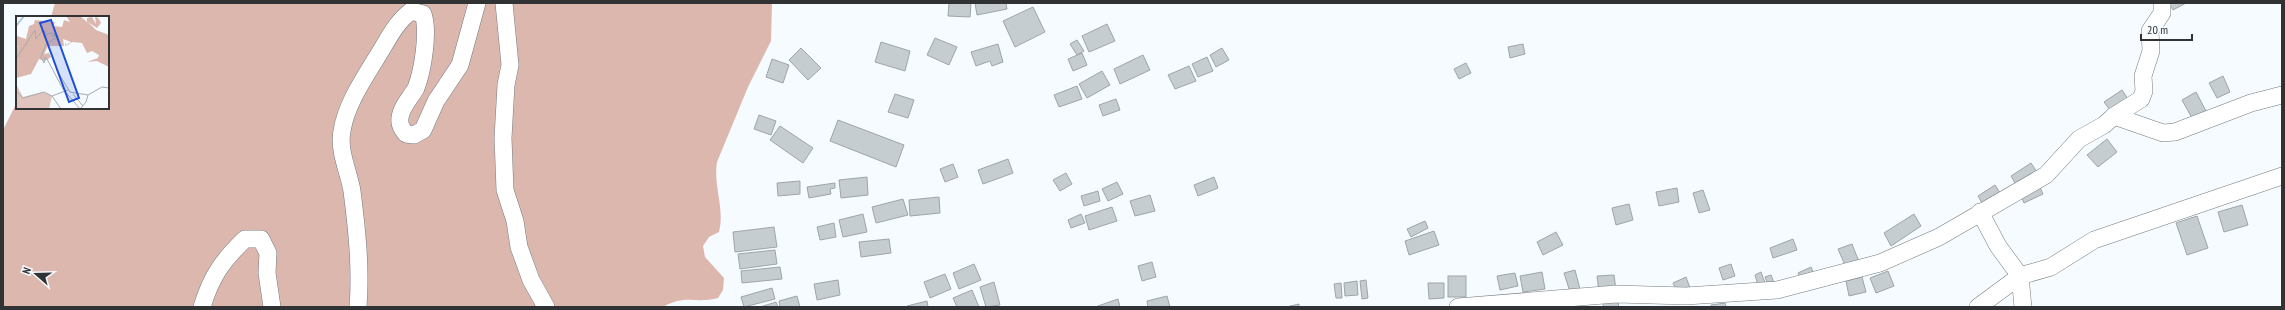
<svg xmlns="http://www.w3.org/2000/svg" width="2285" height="310" viewBox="0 0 2285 310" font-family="'PT Sans Narrow',sans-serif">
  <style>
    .forest { fill: #dcb7ae }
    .building { fill: #c6cdd1; stroke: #9ea5a9 }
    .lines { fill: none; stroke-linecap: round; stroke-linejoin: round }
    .minor-casing { stroke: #757b7f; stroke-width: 18 }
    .minor { stroke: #fff; stroke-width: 17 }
    .inset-river { fill: none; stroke: #a6c7da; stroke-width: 2 }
    .inset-road { fill: none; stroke: #a7abae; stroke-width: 1 }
    .view { fill: #1d4ed8; fill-opacity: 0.15; stroke: #1d4ed8; stroke-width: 2 }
    .inset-edge { fill: none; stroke: #303234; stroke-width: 2 }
  </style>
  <rect width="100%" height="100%" fill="#f6fbff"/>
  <!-- forest -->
  <path class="forest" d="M55,3h717l-1,38 -23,46 -31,75c-4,24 8,46 2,70l-10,5 -6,9 2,11 19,21 -1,12 -5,8c-22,6 -32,-4 -55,9h-660v-177l12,-24 2,-3v5h91v-91h-57z"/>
  <!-- building -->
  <g class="building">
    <path d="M949,3h22l-1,14 -22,-1z"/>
    <path d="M975,3h31l1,6 -30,6z"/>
    <path d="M2169,3h17l-13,7z"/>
    <path d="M1033,7l12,25 -30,15 -12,-26z"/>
    <path d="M1107,24l8,17 -26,11 -7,-16z"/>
    <path d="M935,38l22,9 -8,18 -22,-10z"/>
    <path d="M1077,40l7,11 -7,4 -7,-11z"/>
    <path d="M881,42l29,9 -5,20 -30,-9z"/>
    <path d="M998,44l5,18 -11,4 -2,-5 -14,5 -5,-14z"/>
    <path d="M1523,44l2,10 -15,4 -2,-11z"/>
    <path d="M801,48l20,20 -13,12 -19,-20z"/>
    <path d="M1222,48l7,12 -13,7 -6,-12z"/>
    <path d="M1082,53l5,12 -14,6 -5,-12z"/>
    <path d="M1143,55l7,15 -30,14 -6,-15z"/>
    <path d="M1207,57l6,14 -15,6 -6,-13z"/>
    <path d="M772,59l17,6 -6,18 -17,-6z"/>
    <path d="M1466,63l5,10 -12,6 -5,-10z"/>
    <path d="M1189,66l7,15 -21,8 -7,-14z"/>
    <path d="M1102,71l8,14 -23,13 -8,-14z"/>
    <path d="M2223,76l7,16 -13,6 -8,-15z"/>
    <path d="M1077,86l5,13 -23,8 -5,-12z"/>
    <path d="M2122,90l8,12 -17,12 -9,-12z"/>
    <path d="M2196,92l10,19 -14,7 -10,-18z"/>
    <path d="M895,94l19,6 -6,18 -20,-6z"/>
    <path d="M1116,99l4,11 -17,6 -4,-11z"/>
    <path d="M759,115l17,6 -5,14 -17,-6z"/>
    <path d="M838,120l66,25 -8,22 -66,-26z"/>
    <path d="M780,126l33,22 -10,15 -33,-23z"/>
    <path d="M2107,139l10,13 -19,15 -11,-12z"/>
    <path d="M1008,159l5,14 -30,11 -5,-14z"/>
    <path d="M2031,163l8,12 -21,13 -7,-12z"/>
    <path d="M953,164l5,13 -13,5 -5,-13z"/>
    <path d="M1066,173l6,11 -12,7 -7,-11z"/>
    <path d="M867,177l1,18 -27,3 -2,-18z"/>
    <path d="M1214,177l4,11 -20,8 -4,-11z"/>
    <path d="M800,181v13l-22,2 -1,-13z"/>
    <path d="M1117,182l6,12 -15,7 -6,-12z"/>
    <path d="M835,183v5l-5,1 1,5 -22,4 -2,-11z"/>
    <path d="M1995,185l5,8 -18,10 -4,-7z"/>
    <path d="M2039,185l4,9 -19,9 -4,-9z"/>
    <path d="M1677,188l2,14 -20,4 -3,-14z"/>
    <path d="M1703,190l7,20 -11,3 -6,-20z"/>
    <path d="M1098,191l2,10 -16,5 -3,-10z"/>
    <path d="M1150,195l5,16 -20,5 -5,-15z"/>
    <path d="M939,197l1,16 -30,3 -1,-16z"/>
    <path d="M903,199l5,16 -32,8 -4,-16z"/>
    <path d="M1629,204l4,16 -17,5 -4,-17z"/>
    <path d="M2242,205l6,20 -24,7 -6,-20z"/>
    <path d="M1112,207l5,14 -28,9 -4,-14z"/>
    <path d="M863,214l4,18 -24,5 -4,-17z"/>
    <path d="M1081,214l4,9 -14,5 -3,-8z"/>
    <path d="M1914,214l7,12 -30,20 -7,-13z"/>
    <path d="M2197,216l11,32 -21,7 -11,-32z"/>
    <path d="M1425,221l3,7 -17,9 -4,-8z"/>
    <path d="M834,223l2,14 -16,3 -3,-13z"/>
    <path d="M774,227l3,20 -42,5 -2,-20z"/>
    <path d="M1434,231l5,14 -30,10 -4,-14z"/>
    <path d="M1556,232l7,13 -20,10 -6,-13z"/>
    <path d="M889,239l2,14 -30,4 -2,-15z"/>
    <path d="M1793,239l4,11 -24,8 -3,-10z"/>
    <path d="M1852,244l9,23 -13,5 -10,-23z"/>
    <path d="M775,250l2,14 -37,5 -2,-15z"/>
    <path d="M1152,262l4,15 -14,4 -4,-15z"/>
    <path d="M974,264l7,16 -22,9 -6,-16z"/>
    <path d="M1731,264l4,12 -12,4 -4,-12z"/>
    <path d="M780,267l2,12 -40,4 -1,-12z"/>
    <path d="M1811,267l3,8 -13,5 -3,-7z"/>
    <path d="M1575,270l5,19 -10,3 -6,-19z"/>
    <path d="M1888,271l6,15 -18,7 -6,-15z"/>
    <path d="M1542,272l3,17 -22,3 -3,-16z"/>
    <path d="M1761,272l4,11 -7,2 -3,-10z"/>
    <path d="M1515,273l3,13 -18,4 -3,-14z"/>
    <path d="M945,274l6,15 -21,9 -6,-16z"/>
    <path d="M1614,275l2,15 -17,2 -2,-16z"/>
    <path d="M1771,275l4,10 -6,2 -4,-10z"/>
    <rect x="1448" y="276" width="18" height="21"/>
    <path d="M1686,277l4,11 -12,5 -5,-10z"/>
    <path d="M1862,277l4,15 -17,4 -3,-15z"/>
    <path d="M838,280l2,15 -23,5 -3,-16z"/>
    <path d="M1366,280l2,18 -6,1 -2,-18z"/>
    <path d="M1357,281l1,14 -13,1 -1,-13z"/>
    <path d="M994,282l6,23 -14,2 -6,-20z"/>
    <path d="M1341,283l1,15h-6l-2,-14z"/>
    <path d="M1428,283h16v15l-15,1z"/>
    <path d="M772,288l3,11 -31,8 -3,-10z"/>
    <path d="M972,290l7,17h-22l-4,-9z"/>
    <path d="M797,296l3,11h-20l-1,-6z"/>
    <path d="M1167,296l3,11h-22l-1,-6z"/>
    <path d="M1617,298l2,9h-15l-2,-5z"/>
    <path d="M1118,299l2,8h-25z"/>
    <path d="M927,301l1,6h-20l-1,-1z"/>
    <path d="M776,302l2,5h-18z"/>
    <path d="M1725,303l1,4h-15v-2z"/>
    <path d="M1299,304v3h-13z"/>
  </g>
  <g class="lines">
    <defs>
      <g id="minor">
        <path d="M504,3l6,62 -4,20 -3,53 2,52 10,31 4,26 12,33 15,27"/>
        <path d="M2114,116l49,17 12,-1 76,-29 31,-8"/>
        <path d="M1980,212l18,34 22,30 3,31"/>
        <path d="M202,307c9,-30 20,-46 43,-68h16l7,14 -1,20 5,34"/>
        <path d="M358,307c3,-38 -1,-77 -6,-116 -3,-19 -14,-40 -10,-60 4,-26 21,-51 35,-74 11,-17 18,-34 34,-46l12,3c6,17 0,56 -7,74 -5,9 -15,19 -16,30 -1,7 2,11 6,16l8,1 9,-5 13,-29 24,-36 17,-62"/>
        <path d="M1458,307l158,-13 70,2 91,-6 103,-27 59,-26 107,-62 33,-36 25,-14 10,-9 27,-17 3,-8 -1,-15 8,-25 -1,-20 12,-18v-10"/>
        <path d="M1978,307l42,-31 31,-9 43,-27 188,-64"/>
      </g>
    </defs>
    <!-- minor casing -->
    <use href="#minor" class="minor-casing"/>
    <!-- minor -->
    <use href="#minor" class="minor"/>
  </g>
  <!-- overview -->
  <g transform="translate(16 16)">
    <rect width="93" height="93" fill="#f6fbff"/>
    <path d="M0,68l7,13 20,-5 9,4 -3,13h-33z" fill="#dfc5be"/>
    <path d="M50,0h14l7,6v-4l5,-1 4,7 -1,-8 4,3 2,4 -4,5 -9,-6 8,8 13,5v32l-12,-6 -10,1 11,-4 1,-3 -7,-4 -5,2 -5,-10 -10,-1 -6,4 -1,-1 1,-3v3l5,-3 -8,-3 1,7h-16l-4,8 5,-1 2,4 -6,4 -6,-2 -8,15 -15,4v-31l3,-1h-3l1,-10 9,3 3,-13 5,-2 1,-4 20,2 -1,4 8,1 2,-7 6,2z" fill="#dcb7ae"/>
    <path class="inset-river" d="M0,10l8,-10"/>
    <path class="inset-road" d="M0,43l19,-29 1,9 7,-9 3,2 -3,4 8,-3 5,1 -4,2h7l-13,8 -5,13 3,6 1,-6 2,2 16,30 17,20M40,53l14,23 18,3M0,75l7,7 21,-6 8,4 16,-6M57,78l10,12M36,80l9,13M64,93l6,-7 2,-7 14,-8 7,1"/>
    <path class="view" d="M35,4l28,78 -10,4 -29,-79z"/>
    <rect width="93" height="93" class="inset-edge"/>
  </g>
  <!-- border -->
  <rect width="2285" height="310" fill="none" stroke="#303234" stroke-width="8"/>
  <!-- north arrow -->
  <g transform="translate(36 274) rotate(290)" stroke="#f6fbff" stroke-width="3" paint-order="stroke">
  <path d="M0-3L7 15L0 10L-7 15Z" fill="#303234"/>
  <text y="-6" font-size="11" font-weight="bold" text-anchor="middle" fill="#303234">N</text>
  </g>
  <!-- scale -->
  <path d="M2141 34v6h51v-6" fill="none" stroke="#303234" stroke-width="2"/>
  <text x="2147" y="34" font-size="12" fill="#303234" stroke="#f6fbff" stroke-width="3" paint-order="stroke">20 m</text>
</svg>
